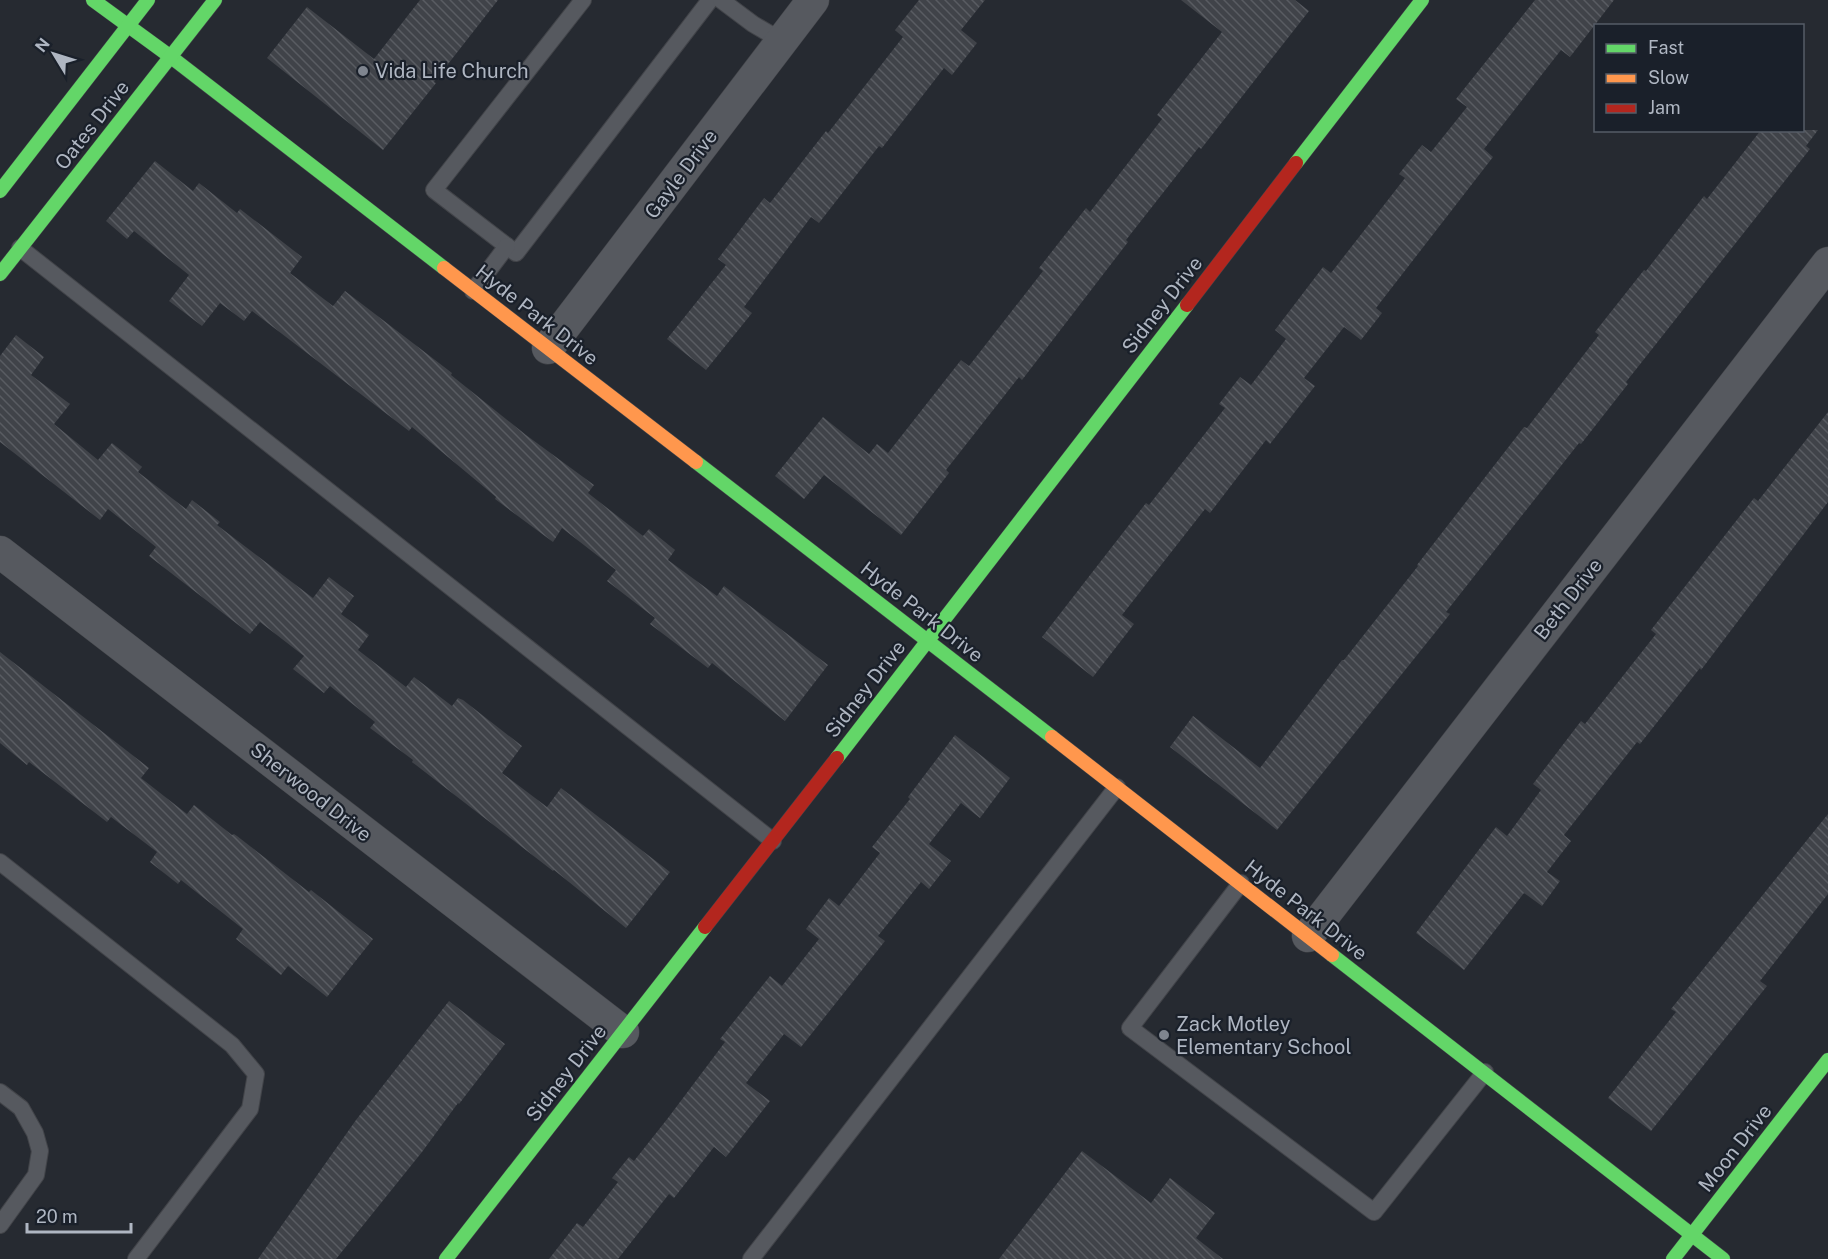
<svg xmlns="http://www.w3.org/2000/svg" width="1828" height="1259" viewBox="0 0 1828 1259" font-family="'Public Sans',sans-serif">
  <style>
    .building { fill: url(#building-back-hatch) }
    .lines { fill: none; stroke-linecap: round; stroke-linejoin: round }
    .lane-casing { stroke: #424449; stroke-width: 18 }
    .street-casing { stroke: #424449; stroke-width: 33 }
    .fast-casing { stroke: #424449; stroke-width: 15 }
    .slow-casing { stroke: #424449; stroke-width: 15 }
    .jam-casing { stroke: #424449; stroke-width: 15 }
    .lane { stroke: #56595f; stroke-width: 16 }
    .street { stroke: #56595f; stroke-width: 32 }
    .fast { stroke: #63d668; stroke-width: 14 }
    .slow { stroke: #ff974d; stroke-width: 14 }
    .jam { stroke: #b3261e; stroke-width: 14 }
    .poi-dot { fill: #7f858f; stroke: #1a202a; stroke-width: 2 }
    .labels { text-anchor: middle; stroke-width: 4.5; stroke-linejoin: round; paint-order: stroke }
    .poi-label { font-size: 20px; fill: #afb6c2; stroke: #1a202a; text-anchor: start }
    .street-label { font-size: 20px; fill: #afb6c2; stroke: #1a202a }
  </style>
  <defs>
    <pattern id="building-back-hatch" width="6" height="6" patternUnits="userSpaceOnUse" patternTransform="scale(1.5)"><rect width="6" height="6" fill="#404349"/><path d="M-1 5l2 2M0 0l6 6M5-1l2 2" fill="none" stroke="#595c62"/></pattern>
  </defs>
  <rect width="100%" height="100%" fill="#262a31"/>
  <!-- building -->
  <g class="building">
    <path d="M420,0h78l-64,82 2,1 -53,67 -116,-92 40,-51 67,52z"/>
    <path d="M919,0h66l-24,30 16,13 -25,32 -8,-7 -62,80 -3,-2 -60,77 -8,-6 -67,90 8,6 -46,57 -39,-31 59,-74 -8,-6 46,-61 6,5 56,-72 2,2 75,-96 -8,-7z"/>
    <path d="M1181,0h114l14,11 -108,138 -2,-2 -73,93 2,2 -106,138 -3,-3 -73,93 3,3 -48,62 -77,-60 -20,24 -29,-23 48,-59 46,37 8,-10 11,9 73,-93 8,6 74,-95 -4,-3 47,-60 4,4 72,-93 -5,-4 65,-83z"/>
    <path d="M1535,0h79l-44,57 -9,-7 -77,99 9,8 -117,151 6,5 -21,27 -17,-13 -40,51 11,8 -45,58 -4,-4 -56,73 -5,-4 -83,106 12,9 -41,53 -51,-40 104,-134 3,2 76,-97 -6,-4 21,-27 11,8 35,-46 -11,-9 48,-63 8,6 74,-95 -6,-4 23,-29 9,7 36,-45 -11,-8z"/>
    <path d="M1761,130h57l-12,16 4,3 -184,233 2,2 -47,60 -2,-1 -133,169 4,2 -173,216 -107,-83 23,-31 67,52 82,-108h2l74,-94 -1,-1 107,-138 3,1 72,-93 -4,-3 49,-62 2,1 58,-75 3,3z"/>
    <path d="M155,161l38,30 6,-8 38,30 3,-4 62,48 -12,16 43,33 12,-15 107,82 -1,2 75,60 68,50 -6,8 55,43 6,-7 26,21 -7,10 49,36 7,-10 104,79 -43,56 -73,-58 -4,5 -58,-44 5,-6 -48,-37 9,-11 -54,-42 -9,14 -58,-43 1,-2 -84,-70 -3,4 -157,-120 -8,10 -24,-18 -18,23 -33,-25 20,-26 -55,-44 -7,8 -21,-18z"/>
    <path d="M16,335l28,22 -13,18 39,29 -16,20 44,36 14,-17 30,24 -4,5 48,37 6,-9 28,22 -3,3 96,73 16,-21 25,19 -13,18 28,21 -11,15 48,37 8,-10 38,29 6,-8 5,2 59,46 -20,27 45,34 14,-19 109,84 -44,56 -72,-58 -1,1 -141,-109 1,-2 -43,-32 5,-6 -45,-36 -6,7 -31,-24 11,-13 -44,-34 -10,12 -101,-78 7,-9 -48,-38 -8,11 -100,-78v-86z"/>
    <path d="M1828,412v90l-127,168 -1,-2 -60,76 -3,-2 -73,93 7,6 -24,31 13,9 -18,25 -18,-13 -60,77 -48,-37 80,-106 11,9 34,-46 -8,-6 48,-63 4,3 71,-90 -5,-4 103,-132 4,3z"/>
    <path d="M0,652l149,116 -8,10 46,36 7,-9 38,30 2,-1 3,2 72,56 2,-2 62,49 -46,58 -39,-31 -7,9 -45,-36 7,-10 -62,-49 -3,4 -28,-22 7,-10 -46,-35 -4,5 -78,-60 -2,3 -27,-22z"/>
    <path d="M955,735l55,43 -30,40 -19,-15 -32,41 22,17 -22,28 -8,-7 -43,54 7,5 -84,106 -17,-13 -38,49 24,18 -44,56 -12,-10 -40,51 -5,-4 -51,65h-69l28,-36 6,4 35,-45 -6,-4 17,-21 5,4 34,-43 57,-76 -5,-3 50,-63 12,10 37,-47 -13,-10 23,-31 10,8 41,-53 -8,-6 38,-48 -2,-2z"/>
    <path d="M1828,814v80l-68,87 7,5 -116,145 -43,-33 68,-86 -5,-3z"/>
    <path d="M449,1001l56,43 -46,60 -1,-1 -36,49 -86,107h-78l98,-139z"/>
    <path d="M1082,1151l69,52 19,-25 45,35 -19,25 27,21h-224z"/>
  </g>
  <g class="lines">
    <defs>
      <g id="lane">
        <path d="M583,0l-149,190 82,63 194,-253"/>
        <path d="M721,0l32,24 29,17"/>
        <path d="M20,248l753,593"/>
        <path d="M473,291l34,-45"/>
        <path d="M0,862l232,183 24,29 -6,35 -114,150"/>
        <path d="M1241,883l-111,145 244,184 111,-140"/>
        <path d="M0,1092l21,16 14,25 5,18 -4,24 -36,50"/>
        <path d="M751,1259l366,-472"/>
      </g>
      <g id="street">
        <path d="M548,348l265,-348"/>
        <path d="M0,552l623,480"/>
        <path d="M1308,936l520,-673"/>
      </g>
      <g id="fast">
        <path d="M93,0l78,57 273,211"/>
        <path d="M1296,163l126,-163"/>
        <path d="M0,191l148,-191"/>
        <path d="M0,274l215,-274"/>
        <path d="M696,462l356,275"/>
        <path d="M837,758l350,-453"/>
        <path d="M1332,955l391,304"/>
        <path d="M446,1259l259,-332"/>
        <path d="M1673,1259l155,-199"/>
      </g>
      <g id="slow">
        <path d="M444,268l252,194"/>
        <path d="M1052,737l280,218"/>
      </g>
      <g id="jam">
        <path d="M1187,305l109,-142"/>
        <path d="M705,927l132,-169"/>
      </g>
    </defs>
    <!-- lane casing -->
    <use href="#lane" class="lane-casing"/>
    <!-- street casing -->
    <use href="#street" class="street-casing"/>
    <!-- fast casing -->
    <use href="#fast" class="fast-casing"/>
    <!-- slow casing -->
    <use href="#slow" class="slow-casing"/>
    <!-- jam casing -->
    <use href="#jam" class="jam-casing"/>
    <!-- lane -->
    <use href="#lane" class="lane"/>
    <!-- street -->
    <use href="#street" class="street"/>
    <!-- fast -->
    <use href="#fast" class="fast"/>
    <!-- slow -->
    <use href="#slow" class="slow"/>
    <!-- jam -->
    <use href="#jam" class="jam"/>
  </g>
  <!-- markers -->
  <g class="poi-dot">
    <circle cx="363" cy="71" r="6"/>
    <circle cx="1164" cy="1035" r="6"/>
  </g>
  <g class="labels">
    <!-- poi labels -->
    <g class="poi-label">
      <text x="375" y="78">Vida Life Church</text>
      <text x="1176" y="1031">Zack Motley<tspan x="1176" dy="23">Elementary School</tspan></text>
    </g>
    <!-- street labels -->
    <g class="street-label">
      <text transform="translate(92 125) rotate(-52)" y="7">Oates Drive</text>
      <text transform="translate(681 174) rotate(-53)" y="7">Gayle Drive</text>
      <text transform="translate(1162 305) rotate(-52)" y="7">Sidney Drive</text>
      <text transform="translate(537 315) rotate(38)" y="7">Hyde Park Drive</text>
      <text transform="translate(1568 599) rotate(-52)" y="7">Beth Drive</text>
      <text transform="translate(922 612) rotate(38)" y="7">Hyde Park Drive</text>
      <text transform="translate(865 689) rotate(-52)" y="7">Sidney Drive</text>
      <text transform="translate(311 792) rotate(38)" y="7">Sherwood Drive</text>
      <text transform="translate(1306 910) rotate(38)" y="7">Hyde Park Drive</text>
      <text transform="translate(566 1073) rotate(-52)" y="7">Sidney Drive</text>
      <text transform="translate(1735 1148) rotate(-52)" y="7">Moon Drive</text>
    </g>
  </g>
  <!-- legend -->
  <rect x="1594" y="24" width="210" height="108" fill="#1a202a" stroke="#565c67" stroke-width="1.5"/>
  <rect x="1606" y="44" width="30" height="9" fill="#63d668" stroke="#565c67" stroke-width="1.5"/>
  <text x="1648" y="54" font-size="18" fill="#afb6c2">Fast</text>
  <rect x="1606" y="74" width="30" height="9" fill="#ff974d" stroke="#565c67" stroke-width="1.5"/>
  <text x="1648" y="84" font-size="18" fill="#afb6c2">Slow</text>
  <rect x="1606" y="104" width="30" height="9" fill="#b3261e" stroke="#565c67" stroke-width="1.5"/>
  <text x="1648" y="114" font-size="18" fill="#afb6c2">Jam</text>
  <!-- north arrow -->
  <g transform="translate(54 54) rotate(308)" stroke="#1a202a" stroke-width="4.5" paint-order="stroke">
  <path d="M0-4.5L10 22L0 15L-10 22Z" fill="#afb6c2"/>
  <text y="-9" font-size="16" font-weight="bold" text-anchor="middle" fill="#afb6c2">N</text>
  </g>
  <!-- scale -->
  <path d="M27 1223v9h104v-9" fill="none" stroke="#afb6c2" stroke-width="3"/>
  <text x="36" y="1223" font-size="18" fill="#afb6c2" stroke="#1a202a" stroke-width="4.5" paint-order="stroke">20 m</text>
</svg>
